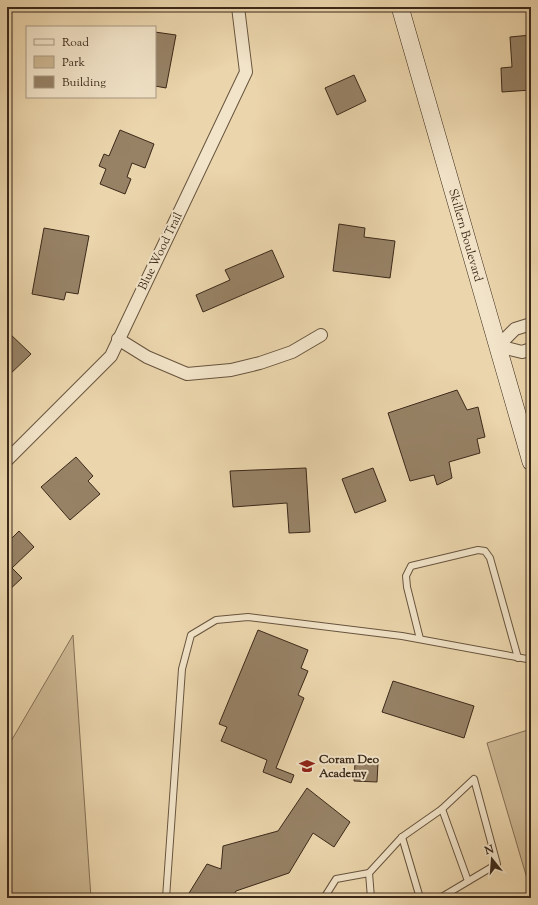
<svg xmlns="http://www.w3.org/2000/svg" width="538" height="905" viewBox="0 0 538 905" font-family="'Sorts Mill Goudy',serif">
  <style>
    .green { fill: #cdb893; stroke: #847056 }
    .building { fill: #978266; stroke: #3b291a }
    .lines { fill: none; stroke-linecap: round; stroke-linejoin: round }
    .lane-casing { stroke: #67543e; stroke-width: 8 }
    .street-casing { stroke: #67543e; stroke-width: 14 }
    .secondary-casing { stroke: #3b291a; stroke-width: 18 }
    .lane { stroke: #f2e4c9; stroke-width: 6 }
    .street { stroke: #f2e4c9; stroke-width: 12 }
    .secondary { stroke: #f2e4c9; stroke-width: 17 }
    .labels { text-anchor: middle; stroke-width: 4; stroke-linejoin: round; paint-order: stroke }
    .street-label { font-size: 12px; fill: #3b291a; stroke: #f2e4c9 }
    .poi-label { font-size: 12px; font-weight: bold; fill: #3b291a; stroke: #f2e4c9; text-anchor: start }
  </style>
  <rect width="100%" height="100%" fill="#ebd5ac"/>
  <filter id="stains"><feTurbulence type="fractalNoise" baseFrequency=".005" numOctaves="4"/><feColorMatrix values="0 0 0 0 .2 0 0 0 0 .09 0 0 0 0 .02 0 0 0 .5 -.17"/></filter>
  <radialGradient id="worn" r=".72"><stop offset=".6" stop-color="#630" stop-opacity="0"/><stop offset="1" stop-color="#630" stop-opacity=".3"/></radialGradient>
  <!-- green -->
  <g class="green">
    <path d="M73,635l18,263h-84v-150z"/>
    <path d="M531,729v163l-44,-149z"/>
  </g>
  <!-- building -->
  <g class="building">
    <path d="M155,32l21,3 -10,53 -11,-2z"/>
    <path d="M531,35v55l-29,2 -1,-24 11,-1 -2,-30z"/>
    <path d="M354,75l12,26 -29,14 -12,-27z"/>
    <path d="M120,130l34,14 -9,24 -13,-5 -5,14 4,2 -6,15 -25,-10 6,-15 -7,-3 5,-12 5,2z"/>
    <path d="M339,224l26,4 -1,9 31,4 -5,37 -57,-7z"/>
    <path d="M44,228l45,8 -11,58 -12,-2 -2,8 -32,-6z"/>
    <path d="M272,250l12,27 -81,35 -7,-17 34,-15 -5,-10z"/>
    <path d="M8,332l23,22 -24,23v-44z"/>
    <path d="M457,390l10,20 11,-3 7,30 -8,2 3,14 -31,9 3,16 -15,7 -3,-10 -24,6 -22,-68z"/>
    <path d="M76,457l17,19 -5,5 12,13 -30,26 -29,-33z"/>
    <path d="M306,468l4,64 -21,1 -2,-30 -54,4 -3,-36z"/>
    <path d="M373,468l13,33 -31,12 -13,-34z"/>
    <path d="M19,531l15,16 -22,21 10,10 -15,14v-49z"/>
    <path d="M258,630l50,20 -7,18 7,3 -10,24 6,3 -28,70 18,7 -3,8 -28,-11 4,-12 -46,-19 6,-14 -8,-3z"/>
    <path d="M393,681l81,25 -10,32 -82,-26z"/>
    <path d="M355,762l23,1 -1,19 -23,-1z"/>
    <path d="M307,788l43,34 -16,25 -21,-14 -24,40 -53,18 -4,7h-46l21,-34 14,5 2,-23 55,-15z"/>
  </g>
  <g class="lines">
    <defs>
      <g id="lane">
        <path d="M420,639l-13,-52 -1,-11 5,-10 67,-16 7,1 5,7 28,100"/>
        <path d="M442,809l26,72"/>
        <path d="M402,837l18,61"/>
        <path d="M369,873l2,25"/>
        <path d="M166,898l16,-229 9,-34 25,-15 32,-3 154,19 125,23 4,-1"/>
        <path d="M324,898l12,-19 33,-6 33,-36 40,-28 32,-30 23,85 -57,34"/>
      </g>
      <g id="street">
        <path d="M118,339l29,18 40,17 44,-4 29,-7 32,-11 29,-17"/>
        <path d="M498,346l17,-17 16,-5"/>
        <path d="M498,346l24,6 9,-3"/>
        <path d="M7,460l104,-104 135,-284 -8,-65"/>
      </g>
      <path id="secondary" d="M400,7l131,455"/>
    </defs>
    <!-- lane casing -->
    <use href="#lane" class="lane-casing"/>
    <!-- street casing -->
    <use href="#street" class="street-casing"/>
    <!-- secondary casing -->
    <use href="#secondary" class="secondary-casing"/>
    <!-- lane -->
    <use href="#lane" class="lane"/>
    <!-- street -->
    <use href="#street" class="street"/>
    <!-- secondary -->
    <use href="#secondary" class="secondary"/>
  </g>
  <!-- icons -->
  <defs>
    <symbol id="school-bare" viewBox="-9 -9 18 18"><path d="M0-5L7-2L0 1L-7-2ZM-4 1L0 2.5L4 1V4Q0 6-4 4Z" fill="#8f2418" stroke="#f2e4c9" stroke-width="2.5" paint-order="stroke"/></symbol>
  </defs>
  <g fill-rule="evenodd">
    <use href="#school-bare" x="296" y="755" width="22" height="22"/>
  </g>
  <g class="labels">
    <!-- street labels -->
    <g class="street-label">
      <text transform="translate(466 235) rotate(74)" y="4">Skillern Boulevard</text>
      <text transform="translate(160 251) rotate(-64)" y="4">Blue Wood Trail</text>
    </g>
    <!-- poi labels -->
    <g class="poi-label">
      <text x="319" y="763">Coram Deo<tspan x="319" dy="14">Academy</tspan></text>
    </g>
  </g>
  <!-- margin -->
  <rect width="538" height="905" fill="none" stroke="#ebd5ac" stroke-width="24"/>
  <rect x="8" y="8" width="522" height="889" fill="none" stroke="#3b291a" stroke-width="2"/>
  <rect x="12" y="12" width="514" height="881" fill="none" stroke="#3b291a"/>
  <!-- legend -->
  <rect x="26" y="26" width="130" height="72" fill="#f2e4c9" stroke="#a99983"/>
  <rect x="34" y="39" width="20" height="6" fill="#f2e4c9" stroke="#a99983"/>
  <text x="62" y="46" font-size="12" fill="#3b291a">Road</text>
  <rect x="34" y="56" width="20" height="12" fill="#cdb893" stroke="#a99983"/>
  <text x="62" y="66" font-size="12" fill="#3b291a">Park</text>
  <rect x="34" y="76" width="20" height="12" fill="#978266" stroke="#a99983"/>
  <text x="62" y="86" font-size="12" fill="#3b291a">Building</text>
  <!-- north arrow -->
  <g transform="translate(492 859) rotate(343)" stroke="#f2e4c9" stroke-width="3" paint-order="stroke">
  <path d="M0-3L7 15L0 10L-7 15Z" fill="#3b291a"/>
  <text y="-6" font-size="11" font-weight="bold" text-anchor="middle" fill="#3b291a">N</text>
  </g>
  <rect width="100%" height="100%" filter="url(#stains)"/>
  <rect width="100%" height="100%" fill="url(#worn)"/>
</svg>
